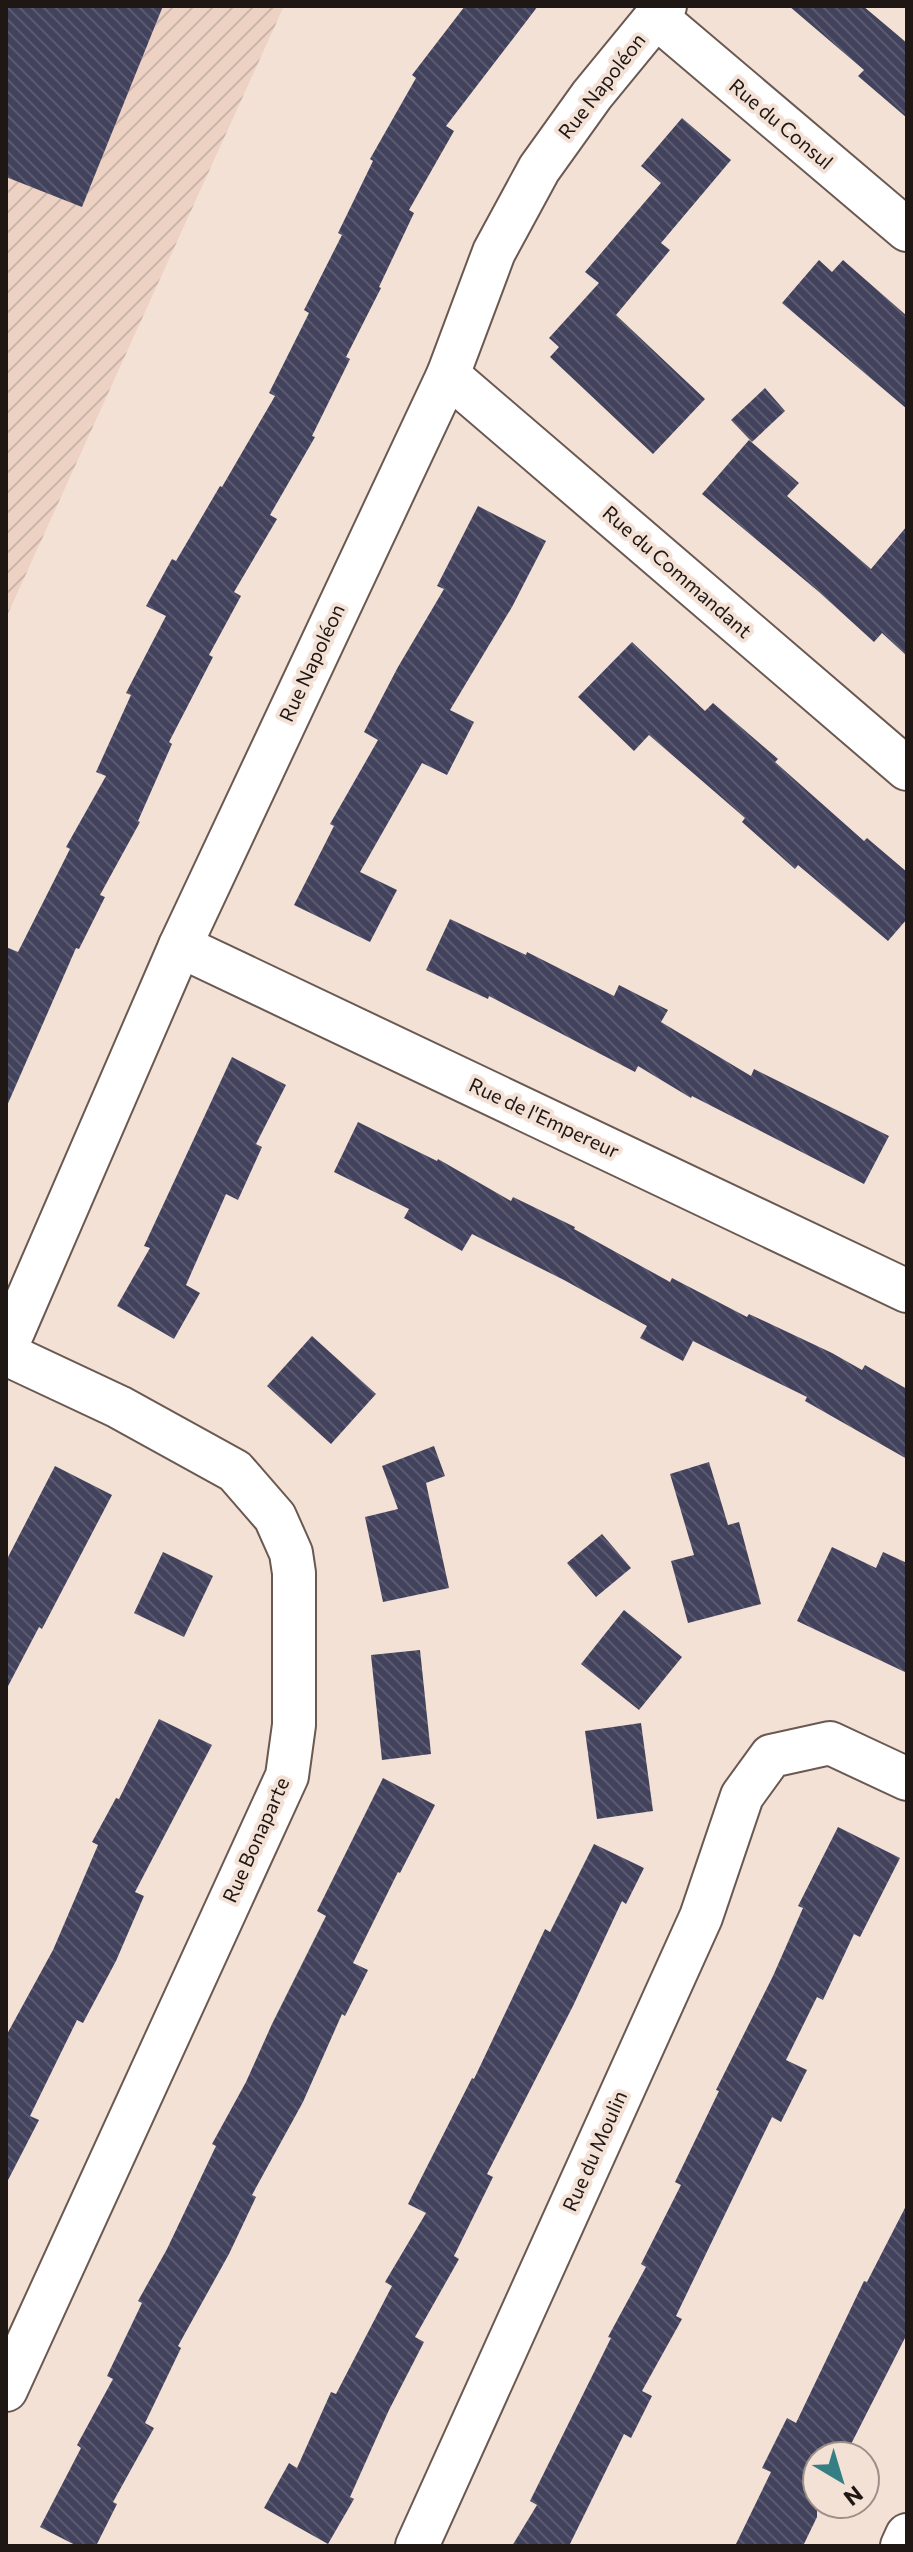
<svg xmlns="http://www.w3.org/2000/svg" width="913" height="2552" viewBox="0 0 913 2552" font-family="Commissioner,sans-serif">
  <style>
    .industrial { fill: url(#industrial-furrows) }
    .building { fill: url(#building-back-hatch) }
    .lines { fill: none; stroke-linecap: round; stroke-linejoin: round }
    .minor-casing { stroke: #6a5951; stroke-width: 46 }
    .minor { stroke: #fff; stroke-width: 42 }
    .labels { text-anchor: middle; stroke-width: 8; stroke-linejoin: round; paint-order: stroke }
    .street-label { font-size: 20px; fill: #1e1714; stroke: #f4e1d6 }
  </style>
  <defs>
    <pattern id="industrial-furrows" width="10" height="10" patternUnits="userSpaceOnUse" patternTransform="scale(2)"><rect width="10" height="10" fill="#edd2c4"/><path d="M-1 1l2-2M0 10L10 0M9 11l2-2" fill="none" stroke="#cbb4a8"/></pattern>
    <pattern id="building-back-hatch" width="6" height="6" patternUnits="userSpaceOnUse" patternTransform="scale(2)"><rect width="6" height="6" fill="#42425d"/><path d="M-1 5l2 2M0 0l6 6M5-1l2 2" fill="none" stroke="#5a5a6f"/></pattern>
  </defs>
  <rect width="100%" height="100%" fill="#f4e1d6"/>
  <!-- industrial -->
  <path class="industrial" d="M6,6h278l-278,612z"/>
  <!-- building -->
  <g class="building">
    <path d="M6,6h157l-81,201 -76,-30z"/>
    <path d="M465,6h73l-92,120 8,5 -45,79 5,3 -35,74 2,1 -35,69 4,2 -38,77 3,1 -45,78 7,4 -43,73 7,4 -32,59 4,2 -44,85 3,2 -34,77 2,1 -40,73 5,2 -26,52 -3,-1 -70,160v-161l12,5 52,-103 -4,-2 40,-71 -10,-4 35,-77 -5,-2 40,-77 -20,-10 26,-47 4,2 44,-75 2,1 53,-91 -6,-3 40,-80 -5,-3 38,-75 -4,-2 35,-72 -3,-2 46,-81 -4,-3z"/>
    <path d="M789,6h74l44,37v75l-49,-42 6,-6z"/>
    <path d="M682,118l49,42 -70,83 9,7 -54,65 89,84 -52,55 -103,-97 9,-10 -10,-9 50,-55 -14,-11 76,-89 -20,-17z"/>
    <path d="M819,260l13,12 11,-12 64,56v93l-125,-106z"/>
    <path d="M765,388l20,23 -33,31 -21,-22z"/>
    <path d="M749,440l50,43 -12,13 84,73 36,-43v130l-25,-23 -8,9 -55,-50 -117,-98z"/>
    <path d="M478,506l68,35 -34,66 -62,103 24,12 -27,53 -25,-12 -62,109 37,18 -27,52 -76,-37 40,-79 -4,-2 48,-84 -14,-8 34,-65 46,-78 -7,-3z"/>
    <path d="M632,642l73,69 8,-8 65,56 -3,3 89,79 3,-3 40,34v47l-19,22 -90,-76 -3,4 -53,-47 3,-4 -96,-83 -15,16 -56,-54z"/>
    <path d="M450,919l76,36 1,-3 87,44 5,-11 49,25 -7,12 90,54 3,-7 135,67 -25,48 -172,-88 -1,2 -53,-32 -3,6 -146,-76 -1,3 -62,-29z"/>
    <path d="M232,1057l54,28 -30,59 6,3 -24,53 -12,-6 -40,91 14,8 -26,46 -57,-33 33,-58 -6,-2z"/>
    <path d="M358,1122l79,39 1,-2 73,42 2,-4 62,30 -1,2 96,53 2,-4 75,39 2,-3 83,39 30,17 3,-5 42,24v70l-102,-58 2,-4 -114,-56 -10,20 -43,-23 7,-12 -83,-46 -92,-46 -10,17 -58,-33 5,-9 -75,-37z"/>
    <path d="M312,1336l64,58 -45,50 -64,-58z"/>
    <path d="M434,1446l11,30 -19,7 23,105 -66,14 -18,-85 33,-8 -16,-43z"/>
    <path d="M709,1462l19,63 11,-3 22,82 -73,19 -17,-62 23,-6 -24,-81z"/>
    <path d="M55,1466l57,29 -70,134 -3,-2 -33,63v-129z"/>
    <path d="M602,1534l29,34 -35,29 -29,-34z"/>
    <path d="M832,1547l44,21 7,-16 24,11v110l-110,-52z"/>
    <path d="M163,1552l50,24 -29,61 -50,-24z"/>
    <path d="M624,1610l58,47 -43,53 -58,-46z"/>
    <path d="M420,1650l11,104 -49,6 -11,-105z"/>
    <path d="M159,1719l53,26 -77,147 9,4 -28,65 -33,62 -6,-3 -47,96 9,4 -33,64v-148l47,-86 45,-105 -6,-3 24,-44 3,1z"/>
    <path d="M641,1723l12,88 -56,8 -12,-88z"/>
    <path d="M383,1778l52,27 -35,68 -2,-1 -45,91 15,7 -23,46 -3,-2 -39,88 -51,93 4,2 -27,57 -51,92 3,2 -36,75 9,5 -41,74 4,2 -21,42h-19l-37,-19 41,-79 -4,-3 36,-66 -6,-3 35,-73 -4,-2 29,-52 49,-103 -4,-2 34,-62 26,-58 54,-108 -9,-5z"/>
    <path d="M838,1827l62,31 -40,79 -6,-3 -31,66 -6,-3 -31,63 21,10 -26,52 -9,-5 -96,199 6,3 -40,72 10,5 -21,42 -7,-4 -55,112h-57l25,-41 -7,-4 81,-163 -3,-1 38,-70 -5,-3 40,-79 -6,-3 44,-91 -3,-1 57,-114 30,-68 -5,-2z"/>
    <path d="M594,1844l50,24 -18,36 -4,-3 -49,105 -86,168 6,3 -39,79 5,3 -44,78 9,5 -35,68 -39,87 4,2 -26,45 -64,-36 25,-45 8,5 34,-76 5,2 56,-108 -7,-4 41,-69 -18,-9 64,-126 2,1 71,-150 5,3z"/>
    <path d="M907,2204v130l-62,122h-28v61l-14,29h-68l36,-74 -9,-4 25,-50 9,5 68,-142 3,1z"/>
  </g>
  <g class="lines">
    <defs>
      <g id="minor">
        <path d="M656,17l251,213"/>
        <path d="M448,375l459,394"/>
        <path d="M180,946l727,345"/>
        <path d="M6,1348l174,-402 268,-571 46,-123 45,-83 53,-74 73,-89"/>
        <path d="M6,1354l113,53 116,64 40,46 16,36 3,20v152l-7,51 -281,614"/>
        <path d="M417,2546l284,-629 41,-121 29,-40 59,-13 77,36"/>
        <path d="M902,2546l5,-11"/>
      </g>
    </defs>
    <!-- minor casing -->
    <use href="#minor" class="minor-casing"/>
    <!-- minor -->
    <use href="#minor" class="minor"/>
  </g>
  <g class="labels">
    <!-- street labels -->
    <g class="street-label">
      <text transform="translate(602 86) rotate(-52)" y="7">Rue Napoléon</text>
      <text transform="translate(781 124) rotate(40)" y="7">Rue du Consul</text>
      <text transform="translate(677 572) rotate(41)" y="7">Rue du Commandant</text>
      <text transform="translate(312 663) rotate(-65)" y="7">Rue Napoléon</text>
      <text transform="translate(544 1118) rotate(25)" y="7">Rue de l'Empereur</text>
      <text transform="translate(256 1840) rotate(-66)" y="7">Rue Bonaparte</text>
      <text transform="translate(595 2151) rotate(-66)" y="7">Rue du Moulin</text>
    </g>
  </g>
  <!-- border -->
  <rect width="913" height="2552" fill="none" stroke="#1e1714" stroke-width="16"/>
  <!-- north arrow -->
  <g transform="translate(841 2480) rotate(142)"><circle r="38" fill="#f4e1d6" stroke="#9e9088" stroke-width="2"/>
  <path d="M0-6L14 30L0 20L-14 30Z" fill="#357e83"/>
  <text y="-12" font-size="22" font-weight="bold" text-anchor="middle" fill="#1e1714">N</text>
  </g>
</svg>
